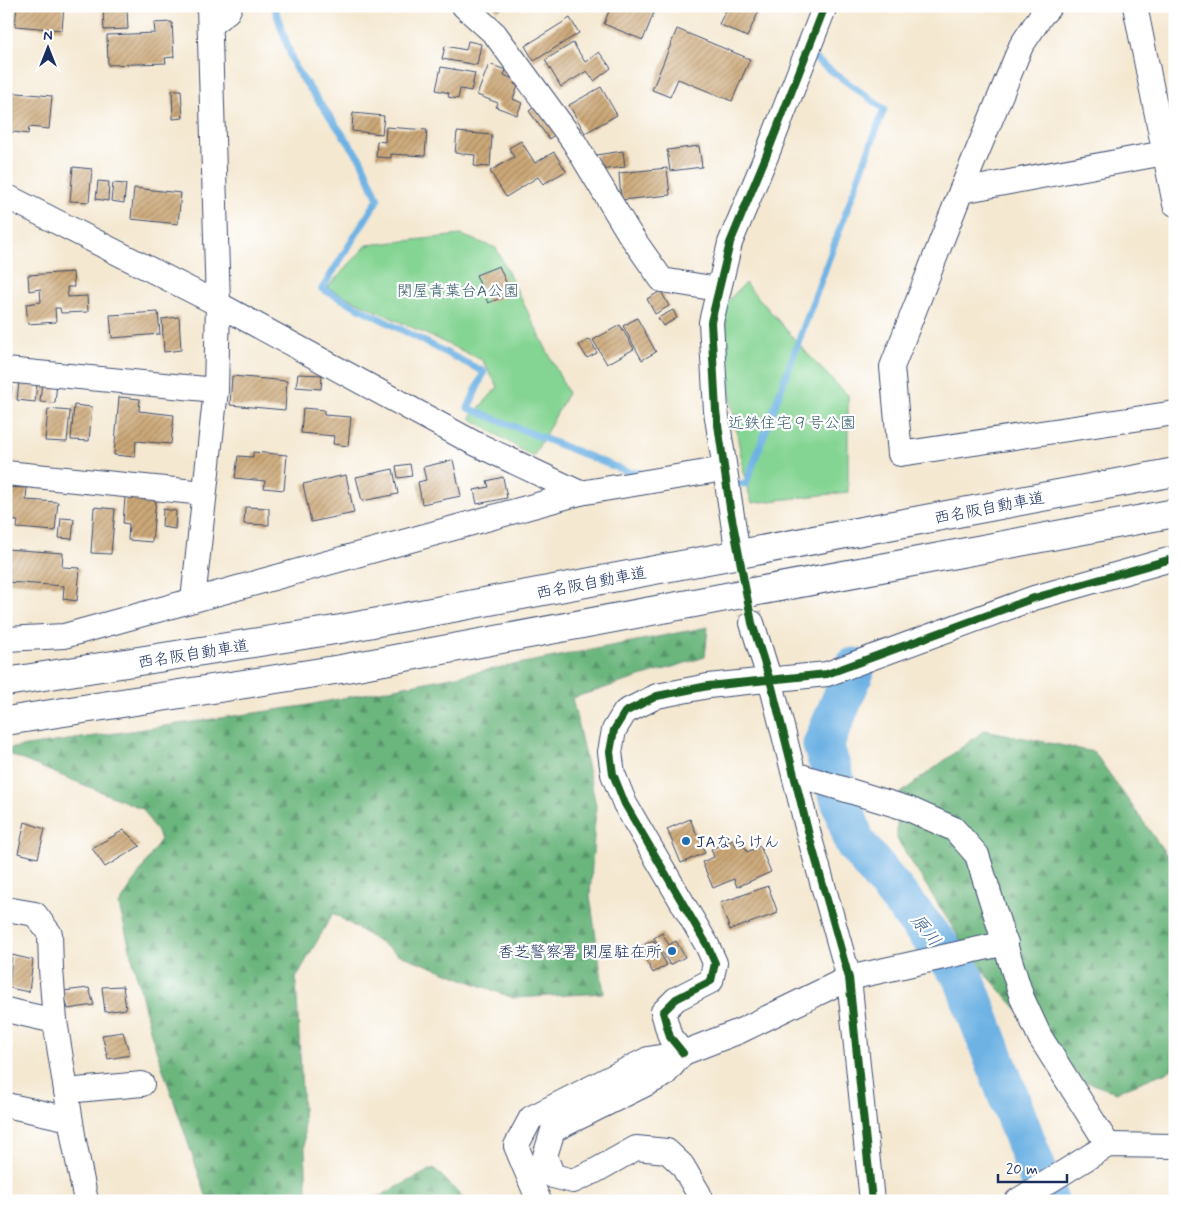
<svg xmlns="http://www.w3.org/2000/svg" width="1181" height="1207" viewBox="0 0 1181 1207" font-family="Mynerve,'Klee One',sans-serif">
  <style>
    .forest { fill: url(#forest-firs); stroke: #43726e }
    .green { fill: #84d493; stroke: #508278 }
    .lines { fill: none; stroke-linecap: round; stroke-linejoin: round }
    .stream { stroke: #6eb2e4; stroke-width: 7 }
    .river { stroke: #6eb2e4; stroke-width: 41 }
    .building { fill: url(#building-hatch) }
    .minor-tunnel { stroke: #c9c3ba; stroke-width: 24; stroke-dasharray: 24 12; stroke-linecap: butt }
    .minor-casing { stroke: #3c4b6f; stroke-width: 26 }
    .highway-casing { stroke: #3c4b6f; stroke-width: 30 }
    .minor { stroke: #fff; stroke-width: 24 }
    .highway { stroke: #fff; stroke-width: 28 }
    .cycleway-casing { stroke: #fff; stroke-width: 11 }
    .cycleway { stroke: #1b5e20; stroke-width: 8 }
    .poi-dot { fill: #1f6fb2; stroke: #fff; stroke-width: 2 }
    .labels { text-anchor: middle; stroke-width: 4.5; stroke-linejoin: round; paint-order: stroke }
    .park-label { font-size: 16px; fill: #3a616e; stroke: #fff }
    .street-label { font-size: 16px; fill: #1b2f5e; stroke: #fff }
    .poi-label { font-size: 16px; fill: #1b2f5e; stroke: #fff; text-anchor: start }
    .water-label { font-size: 18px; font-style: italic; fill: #385d8d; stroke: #fff }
  </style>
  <defs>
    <pattern id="forest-firs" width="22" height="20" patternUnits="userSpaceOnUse" patternTransform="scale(1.25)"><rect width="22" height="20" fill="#6bb67d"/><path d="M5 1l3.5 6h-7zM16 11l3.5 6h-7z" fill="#57946a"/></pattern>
    <pattern id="building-hatch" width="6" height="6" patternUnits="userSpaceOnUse" patternTransform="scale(1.25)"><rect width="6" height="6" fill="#cca877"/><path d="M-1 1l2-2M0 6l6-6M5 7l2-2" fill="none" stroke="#a58965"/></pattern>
  </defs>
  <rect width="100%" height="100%" fill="#fff"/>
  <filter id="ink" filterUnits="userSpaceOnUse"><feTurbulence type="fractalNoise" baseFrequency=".02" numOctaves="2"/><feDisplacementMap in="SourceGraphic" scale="10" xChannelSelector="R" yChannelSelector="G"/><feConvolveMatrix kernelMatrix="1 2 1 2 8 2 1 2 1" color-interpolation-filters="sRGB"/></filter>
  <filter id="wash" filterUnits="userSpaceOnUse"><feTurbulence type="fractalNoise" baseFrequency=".0096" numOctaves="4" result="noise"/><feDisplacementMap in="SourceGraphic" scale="20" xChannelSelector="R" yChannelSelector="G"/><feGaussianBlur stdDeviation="1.12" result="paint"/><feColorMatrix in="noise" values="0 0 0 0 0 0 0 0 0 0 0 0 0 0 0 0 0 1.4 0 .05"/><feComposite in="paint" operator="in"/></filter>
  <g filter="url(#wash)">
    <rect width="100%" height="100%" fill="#f4e8d1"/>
    <!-- forest -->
    <g class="forest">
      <path d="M708,627l-3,30 -133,41 24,107 -6,91 14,97 -91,5 -115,-44 -65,-41 -37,65 11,211 4,12h-103l-56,-164 -33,-132 42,-66 -18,-30 -137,-56v-4l297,-43z"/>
      <path d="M985,730l109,22 77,109 4,15v183l-4,11 -55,22 -33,-11 -110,-121 -76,-121v-43z"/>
      <path d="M434,1168l32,33h-96z"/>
    </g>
    <!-- green -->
    <g class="green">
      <path d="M461,235l35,13 72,145 -35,64 -63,-39 28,-31 -16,-27 -155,-72 40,-43z"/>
      <path d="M745,283c34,37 66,78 103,112v97l-96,11 -6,-19 -18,-101 -3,-79z"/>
    </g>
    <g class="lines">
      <!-- stream -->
      <g class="stream">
        <path d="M274,6l21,62 66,92 17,39 -56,90 162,83 -16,36 160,64 11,1"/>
        <path d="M732,483l14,1 138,-375 -73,-53"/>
      </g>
      <!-- river -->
      <path class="river" d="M854,668v3l-31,74 32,98 108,133 85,225"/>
    </g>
    <g id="blocks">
      <!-- building -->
      <g class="building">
        <path d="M17,6h47l-2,24 -47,-4z"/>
        <path d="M494,6h11l-8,5z"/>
        <path d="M611,6h34l10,4 -12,30 -39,-16z"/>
        <path d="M728,6h33l-14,31 -28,-13z"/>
        <path d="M127,9l1,20 -24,1 -1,-20z"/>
        <path d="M570,18l9,15 -45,28 -9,-15z"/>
        <path d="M172,22l2,35 -9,1 1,5 -58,2 -1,-30 48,-2 -1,-10z"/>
        <path d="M677,29l73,30 -18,42 -54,-22 -8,18 -18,-7z"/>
        <path d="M468,41l13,3 -4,21 -35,-6 3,-13 21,4z"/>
        <path d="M573,43l12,19 14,-10 12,16 -17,13 -7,-10 -26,16 -16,-27z"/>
        <path d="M489,64l17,6 -2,5 11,5 -1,4 4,2 -5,13 9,4 -5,12 -21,-8 2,-4 -21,-8z"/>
        <path d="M441,67l34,6 -4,18 -11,-2 -2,10 -10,-2 1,-4 -13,-3z"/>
        <path d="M601,87l16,28 -32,18 -16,-28z"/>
        <path d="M172,90h9l2,28 -10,1z"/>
        <path d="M6,92l46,4 -3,33 -20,-2 -1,7 -22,-3z"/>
        <path d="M537,105l20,28 -8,6 -20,-28z"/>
        <path d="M353,113l31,3 -2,18 -30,-3z"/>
        <path d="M386,127l41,3 -2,26 -34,-2v4l-15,-1 1,-16 8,1z"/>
        <path d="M457,132l35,3 -2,32 -16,-1 1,-11 -20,-2z"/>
        <path d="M521,141l14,22 19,-11 12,19 -23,13 -5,-7 -32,20 -16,-26 24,-14 -5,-9z"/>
        <path d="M699,146l3,21 -32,4 -3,-21z"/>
        <path d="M623,151l2,16 -27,3 -2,-15z"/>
        <path d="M73,167l19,2 -3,33 -19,-1z"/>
        <path d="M667,168l3,27 -49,5 -2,-27z"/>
        <path d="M98,181l11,1 -1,19 -12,-2z"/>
        <path d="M113,183l13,1 -2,19 -13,-2z"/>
        <path d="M134,188l47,5 -3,31 -47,-5z"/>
        <path d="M499,266l12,28 -23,9 -12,-28z"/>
        <path d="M73,272l1,15h-7l1,10 19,-1 1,16 -27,1 -1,-5h-5l1,14 -28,2 -2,-20 15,-2 -1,-13 -11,2 -1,-16z"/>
        <path d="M661,291l8,15 -14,8 -8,-15z"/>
        <path d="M673,310l4,8 -14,8 -5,-8z"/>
        <path d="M158,312l2,22 -48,4 -2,-23z"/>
        <path d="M179,317l2,33 -17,2 -2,-33z"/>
        <path d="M637,318l19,34 -14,8 -19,-34z"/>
        <path d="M620,325l14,24 -27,15 -14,-24z"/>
        <path d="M590,339l7,14 -10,5 -8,-13z"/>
        <path d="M298,374l24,1 -1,14 -25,-2z"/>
        <path d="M232,376l55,5 -2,29 -55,-5z"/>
        <path d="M42,381l15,2 -2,20 -15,-1z"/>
        <path d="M19,382l18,2 -2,18 -18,-2z"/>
        <path d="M6,386l6,1 -3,30h-3z"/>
        <path d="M119,397l21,2 -1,12 35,4 -3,29 -35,-3 -1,16 -21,-2z"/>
        <path d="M74,405l18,2 -3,34 -18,-1z"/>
        <path d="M303,408l21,2v5l27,2 -3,29 -15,-2 1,-8 -33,-3z"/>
        <path d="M48,409l22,2 -3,31 -22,-1z"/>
        <path d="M253,452l34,3 -3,35 -20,-2 1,-7 -30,-3 3,-22 15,1z"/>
        <path d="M453,460l8,36 -39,8 -4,-22 8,-2 -3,-13z"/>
        <path d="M410,464l2,12 -14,2 -2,-12z"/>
        <path d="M393,469l5,25 -36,7 -6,-24z"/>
        <path d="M346,475l8,38 -43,9 -8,-38z"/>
        <path d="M503,477l4,21 -30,6 -3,-14 15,-3 -2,-6z"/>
        <path d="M6,487l21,1 -1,12 32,2 -3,29 -38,-3 1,-7 -12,-1z"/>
        <path d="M125,497l31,2 -4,43 -24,-2 1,-16 -6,-1z"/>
        <path d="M94,507l21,2 -4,45 -20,-1z"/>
        <path d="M245,507l24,1v17l-25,-1z"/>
        <path d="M163,509l13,2 -1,18 -13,-2z"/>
        <path d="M61,518l13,1 -2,20 -13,-1z"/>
        <path d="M6,549l57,4 -1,14 18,1 -3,33 -14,-2 1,-13 -58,-4z"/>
        <path d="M690,819l15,34 -24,10 -14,-34z"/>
        <path d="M25,822l20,7 -7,29 -20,-5z"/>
        <path d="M124,830l16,16 -35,21 -13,-19z"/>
        <path d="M733,840l4,8 7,-3 3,7 13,-6 11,26 -34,15 -3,-8 -21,9 -11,-26 12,-5 -3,-8z"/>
        <path d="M768,886l10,27 -48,17 -10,-27z"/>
        <path d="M662,933l7,12 7,-4 9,16 -15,8 -16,-27z"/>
        <path d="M653,940l14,25 -14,8 -14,-25z"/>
        <path d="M12,955l21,5 -4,32 -20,-4z"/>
        <path d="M123,986l3,23 -21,3 -3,-25z"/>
        <path d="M89,988l5,17 -26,4 -5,-18z"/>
        <path d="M123,1032l7,23 -22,4 -6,-24z"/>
      </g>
    </g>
  </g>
  <g filter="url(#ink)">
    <use href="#blocks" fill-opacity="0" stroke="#3c4b6f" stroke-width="1"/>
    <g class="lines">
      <!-- minor-tunnel -->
      <path class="minor-tunnel" d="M736,542l16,81"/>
      <defs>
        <g id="minor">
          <path d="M464,6l31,28 79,108 55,91 33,47 56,9"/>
          <path d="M1050,6l-9,10 -20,30 -60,145 -69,176 8,87 275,-41"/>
          <path d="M1135,6l40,198"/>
          <path d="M210,25l18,-14 2,-5"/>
          <path d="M961,191l214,-40"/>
          <path d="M6,196l212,108 254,138 108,51 144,-24"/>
          <path d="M6,370l210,20"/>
          <path d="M6,473l198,20"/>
          <path d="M736,542l-20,-131 -5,-89 19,-79 37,-89 58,-148"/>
          <path d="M193,600l23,-210 2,-86 -9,-298"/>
          <path d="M752,623l20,64 38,152 39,139 23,223"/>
          <path d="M6,639l58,-3 516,-143"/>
          <path d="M794,774l115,35 45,20 23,26 45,143 18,39 68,108"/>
          <path d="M6,909l29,5 15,20 1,35 4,52 19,120 12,60"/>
          <path d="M6,1010l49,11"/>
          <path d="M683,1053l-13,-16 -7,-25 13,-13 35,-18 4,-18 -8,-18 -82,-141 -12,-30 -3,-22 4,-22 11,-18 32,-16 51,-10 119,-12 207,-76 141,-40"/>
          <path d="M683,1053l-19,22 -111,55 -8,26 8,20 20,5 22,-10 41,-23 31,3 15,14 17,29 -2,7"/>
          <path d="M66,1091l76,-7"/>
          <path d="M6,1105l64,14"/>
          <path d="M539,1201l-23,-55 15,-28 117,-59 35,-6 57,-22 109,-53 157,-35"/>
          <path d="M1017,1201l91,-56 67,1"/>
        </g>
        <g id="highway">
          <path d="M6,682l335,-53 834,-157"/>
          <path d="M6,721l335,-52 834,-156"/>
        </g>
      </defs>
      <!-- minor casing -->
      <use href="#minor" class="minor-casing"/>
      <!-- highway casing -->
      <use href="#highway" class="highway-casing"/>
      <!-- minor -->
      <use href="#minor" class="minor"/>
      <!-- highway -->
      <use href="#highway" class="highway"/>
      <defs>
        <g id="cycleway">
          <path d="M825,6l-58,148 -37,89 -19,79 5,89 14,97 22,115 20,64 38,152 39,139 23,223"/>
          <path d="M683,1053l-13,-16 -7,-25 13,-13 35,-18 4,-18 -8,-18 -82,-141 -12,-30 -3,-22 4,-22 11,-18 32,-16 51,-10 119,-12 207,-76 141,-40"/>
        </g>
      </defs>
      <!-- cycleway casing -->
      <use href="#cycleway" class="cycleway-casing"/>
      <!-- cycleway -->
      <use href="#cycleway" class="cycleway"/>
    </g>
  </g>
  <!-- markers -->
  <g class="poi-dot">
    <circle cx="686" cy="841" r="5"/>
    <circle cx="672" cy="951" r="5"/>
  </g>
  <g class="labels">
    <!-- park labels -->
    <g class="park-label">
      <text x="458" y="296">関屋青葉台A公園</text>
      <text x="792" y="428">近鉄住宅９号公園</text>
    </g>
    <!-- street labels -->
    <g class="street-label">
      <text transform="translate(989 507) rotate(-11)" y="6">西名阪自動車道</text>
      <text transform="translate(591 582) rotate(-11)" y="6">西名阪自動車道</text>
      <text transform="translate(193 653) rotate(-9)" y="6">西名阪自動車道</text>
    </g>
    <!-- poi labels -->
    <g class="poi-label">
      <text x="696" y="847">JAならけん</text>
      <text x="662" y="957" text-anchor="end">香芝警察署 関屋駐在所</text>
    </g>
    <!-- water labels -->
    <g class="water-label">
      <text transform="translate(926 930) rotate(51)" y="6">原川</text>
    </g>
  </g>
  <!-- margin -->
  <rect width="1181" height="1207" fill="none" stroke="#fff" stroke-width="25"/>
  <!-- north arrow -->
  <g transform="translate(48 48)" stroke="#ffffff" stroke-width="4" paint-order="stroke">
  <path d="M0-4L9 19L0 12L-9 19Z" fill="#1b2f5e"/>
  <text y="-8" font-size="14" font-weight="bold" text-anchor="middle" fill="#1b2f5e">N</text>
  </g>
  <!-- scale -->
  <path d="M998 1174v8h69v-8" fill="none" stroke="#1b2f5e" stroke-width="2.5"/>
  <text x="1006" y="1174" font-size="15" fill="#1b2f5e" stroke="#ffffff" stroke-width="4" paint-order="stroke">20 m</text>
</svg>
